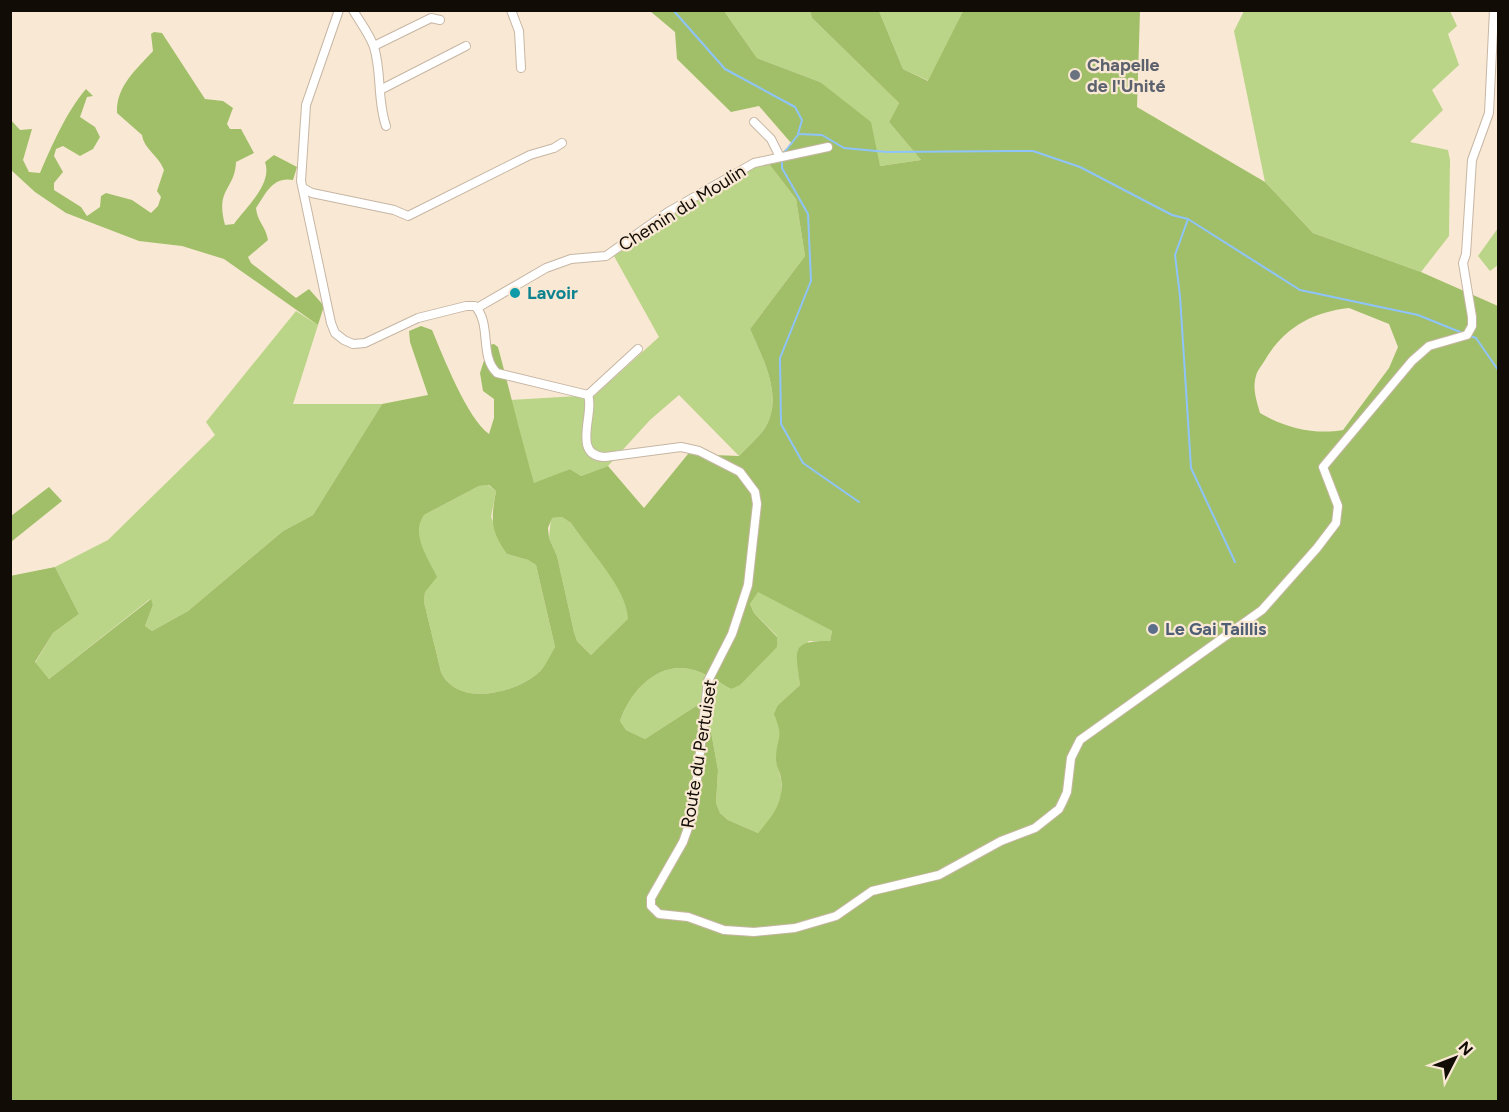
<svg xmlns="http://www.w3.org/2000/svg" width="1509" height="1112" viewBox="0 0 1509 1112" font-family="Figtree,sans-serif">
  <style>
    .green { fill: #bad588 }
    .forest { fill: #a1bf68; fill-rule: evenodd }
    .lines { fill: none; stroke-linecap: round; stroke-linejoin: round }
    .stream { stroke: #8fc4fa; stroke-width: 2 }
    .minor-casing { stroke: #c6b6a3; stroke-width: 10 }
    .minor { stroke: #fff; stroke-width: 8 }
    .worship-dot { fill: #6b7280; stroke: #f9e8d4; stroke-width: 2 }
    .culture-dot { fill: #0f9aa8; stroke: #f9e8d4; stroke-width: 2 }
    .service-dot { fill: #5c6f8a; stroke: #f9e8d4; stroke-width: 2 }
    .labels { text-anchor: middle; stroke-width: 4.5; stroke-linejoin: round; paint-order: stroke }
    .worship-label { font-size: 18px; font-weight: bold; fill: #5b616d; stroke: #f9e8d4; text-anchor: start }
    .street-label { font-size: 18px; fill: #110c06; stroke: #f9e8d4 }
    .culture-label { font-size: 18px; font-weight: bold; fill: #0d838f; stroke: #f9e8d4; text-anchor: start }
    .service-label { font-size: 18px; font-weight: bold; fill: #4e5e75; stroke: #f9e8d4; text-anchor: start }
  </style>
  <rect width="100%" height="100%" fill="#f9e8d4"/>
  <!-- green -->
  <g class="green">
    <path d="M724,11h86l2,7 87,85 -10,19 32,38 -41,6 -60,-84 -63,-24z"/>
    <path d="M879,11h84l-34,70 -26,-12z"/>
    <path d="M1244,11h206l7,15 -9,8 11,31 -27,25 11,20 -33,32 38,8 2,10 -1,76 -28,36 -108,-39 -48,-51 -31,-151z"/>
    <path d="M766,160l30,39 9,57 -55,73c13,30 34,68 15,99 -7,10 -18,19 -26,28l-60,-61 -29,25 -42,46 -27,10 -11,-7 -36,15 -24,-84 85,-5 64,-58 -45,-81 55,-39z"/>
    <path d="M1498,228v37l-8,6 -12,-15z"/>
    <path d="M296,311l22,14 -25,79h89l-69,111 -30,16 -95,80 -36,20 -7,-5 8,-21 -3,-6 -101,80 -14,-16 18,-30 26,-19 -24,-47 53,-27 107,-105 -9,-13z"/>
    <path d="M488,485l8,6 -5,26 16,37 21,6 8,5 19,82c-5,9 -10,21 -18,27 -24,20 -80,33 -96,-2l-17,-70 1,-10 -8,-60 1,-9 6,-8 55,-29z"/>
    <path d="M562,517l9,6c18,27 56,63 58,96l-38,36 -14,-14 -3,-9 -17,-76 -8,-18 2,-20z"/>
    <path d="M758,591l74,40 -2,10h-21l-12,14 3,30 -22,20 4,27 -6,29 5,18v22l-3,9 -20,23 -30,-13 -8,-7 -4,-10 2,-33 -10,-55 -12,-9 -51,33 -19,-9 -6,-9c11,-32 41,-63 77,-50 12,4 23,12 34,18l46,-53 -23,-23 -4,-9z"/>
  </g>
  <!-- forest -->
  <g class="forest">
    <path d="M650,11h74l33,47 63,24 51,40 9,44 41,-6 -32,-38 10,-19 -87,-85 -2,-7h69l24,58 25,12 35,-70h177l-3,96 128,75 48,51 108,39 77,34v795h-1487l-1,-525 45,-9 24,47 -26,19 -18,29 14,17 102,-80 2,6 -8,21 7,5 36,-20 95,-80 30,-16 69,-111 46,-9 -18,-53 -1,-11 12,-5 11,4c11,26 35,88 57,104l5,-16v-19l-11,-8 -3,-18 9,-28 5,-1 4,3c12,45 23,91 36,136l36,-14 11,7 27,-10 36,42 44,-54 51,2c8,-9 19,-18 26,-28 19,-31 -2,-69 -15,-99l55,-73 -9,-57 -30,-39 13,-5 13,-11 -33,-38 -28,6 -54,-53 -2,-27zM1349,308l40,16 9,23 -9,21 -46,62c-28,5 -58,-2 -83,-17 -3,-11 -8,-24 -4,-37 1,-5 6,-11 9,-16 19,-32 47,-48 84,-52zM489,485l7,6c-5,28 -6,39 11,63l21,6 8,5 19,82c-5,8 -10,21 -18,27 -24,20 -80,33 -96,-2l-17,-70 1,-10 12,-15c-9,-19 -27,-43 -13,-62l55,-29zM562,517l9,6c17,26 56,65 57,96l-37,36 -14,-14 -3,-9 -17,-76 -8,-18 -1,-10 4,-10zM758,592l74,39 -2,10c-41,-1 -34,10 -30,44l-22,20 -4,9c11,27 2,21 2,46 0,6 4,12 5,18 3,25 -8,37 -23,55l-30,-13 -8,-7 -4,-10 2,-33 -10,-55 -12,-9 -51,33 -19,-9 -6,-9c11,-32 41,-63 77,-50 12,4 23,12 34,18l9,-4 37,-38v-10l-23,-24 -4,-9z"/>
    <path d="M154,32l8,1 43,66 18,2 10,7 -6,16 3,5h11l13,24 -18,9c-1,28 -21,26 -11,63l9,-1c11,-16 39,-40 31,-62l9,-7 23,12 -4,13c-20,-4 -27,13 -37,28 1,13 10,19 12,32l-20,17 3,6 45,35 13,-9 15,17 -6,19 -94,-66 -42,-13 -43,-5 -73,-28 -31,-21 -24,-22 -1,-51 10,11 12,-1 -9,31 6,12 11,1c12,-28 27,-62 46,-84l7,7 -6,1 -7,20 15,10 5,10 -7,12 -13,7 -17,-10 -7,3 -2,7 9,16 -9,11v7l27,17 6,9 13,-9 1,-11 5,-3 26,7 19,13 7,-7 3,-9 -4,-6 7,-21c-5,-14 -20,-21 -22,-35l-25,-22c-1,-27 19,-43 36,-62l-2,-17z"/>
    <path d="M49,487l13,14 -51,41v-26z"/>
  </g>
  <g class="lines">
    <!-- stream -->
    <g class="stream">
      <path d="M673,10l52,59 70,38 7,13 -4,14 24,1 22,13 43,4 146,-1 47,16 92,48 16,4 112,71 118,25 47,19"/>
      <path d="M783,154l15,-19"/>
      <path d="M782,160v8l26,46 3,67 -31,77 1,66 22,39 56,39"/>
      <path d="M1188,219l-13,36 5,41 11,172 44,94"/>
      <path d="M1470,336l6,2 22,32"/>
    </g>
    <defs>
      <g id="minor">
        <path d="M339,10l-33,95 -5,76 30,142 4,10 9,7 9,4 12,-1 53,-25 48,-12h9c17,18 4,50 22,67l91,22c7,18 -17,61 17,62l76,-10 18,4 41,21 15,20 2,12 -9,81 -16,49 -24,47 -15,133 -10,28 -32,56v8l8,8 29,3 36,13 30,2 41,-4 41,-12 36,-25 67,-16 62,-34 34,-13 24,-19 4,-8 4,-9 4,-34 9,-18 182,-130 55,-62 19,-25 2,-17 -15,-39 89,-106 17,-15 38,-11 5,-9v-9l-9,-54 3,-9 6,-94 17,-47 5,-103"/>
        <path d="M353,10c7,12 17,25 21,37 8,26 3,54 12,79"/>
        <path d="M511,10l8,21 2,37"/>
        <path d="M374,46l57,-28 9,2"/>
        <path d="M380,90l86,-44"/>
        <path d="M754,122l17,17 8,16"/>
        <path d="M303,188l9,5 82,17 14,6 122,-61 24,-7 8,-5"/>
        <path d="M477,308l69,-40 25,-9 35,-3 62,-44 86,-49 74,-16"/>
        <path d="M588,395l50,-46"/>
      </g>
    </defs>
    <!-- minor casing -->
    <use href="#minor" class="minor-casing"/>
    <!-- minor -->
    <use href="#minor" class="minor"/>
  </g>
  <!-- markers -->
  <circle class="worship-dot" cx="1075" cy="75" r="6"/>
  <circle class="culture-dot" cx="515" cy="293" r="6"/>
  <circle class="service-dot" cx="1153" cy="629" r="6"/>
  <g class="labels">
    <!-- worship labels -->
    <g class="worship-label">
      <text x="1087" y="71">Chapelle<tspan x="1087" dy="21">de l'Unité</tspan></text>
    </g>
    <!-- street labels -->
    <g class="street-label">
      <text transform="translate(682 208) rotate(-32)" y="6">Chemin du Moulin</text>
      <text transform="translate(699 754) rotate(-81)" y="6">Route du Pertuiset</text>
    </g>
    <!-- culture labels -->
    <g class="culture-label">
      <text x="527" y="299">Lavoir</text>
    </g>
    <!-- service labels -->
    <g class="service-label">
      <text x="1165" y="635">Le Gai Taillis</text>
    </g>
  </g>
  <!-- border -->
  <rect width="1509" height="1112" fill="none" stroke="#110c06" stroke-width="24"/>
  <!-- north arrow -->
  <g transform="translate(1455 1058) rotate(48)" stroke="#f9e8d4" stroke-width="4.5" paint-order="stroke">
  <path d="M0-4.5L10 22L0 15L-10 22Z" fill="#110c06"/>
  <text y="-9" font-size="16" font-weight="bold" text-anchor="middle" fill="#110c06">N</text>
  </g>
</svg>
